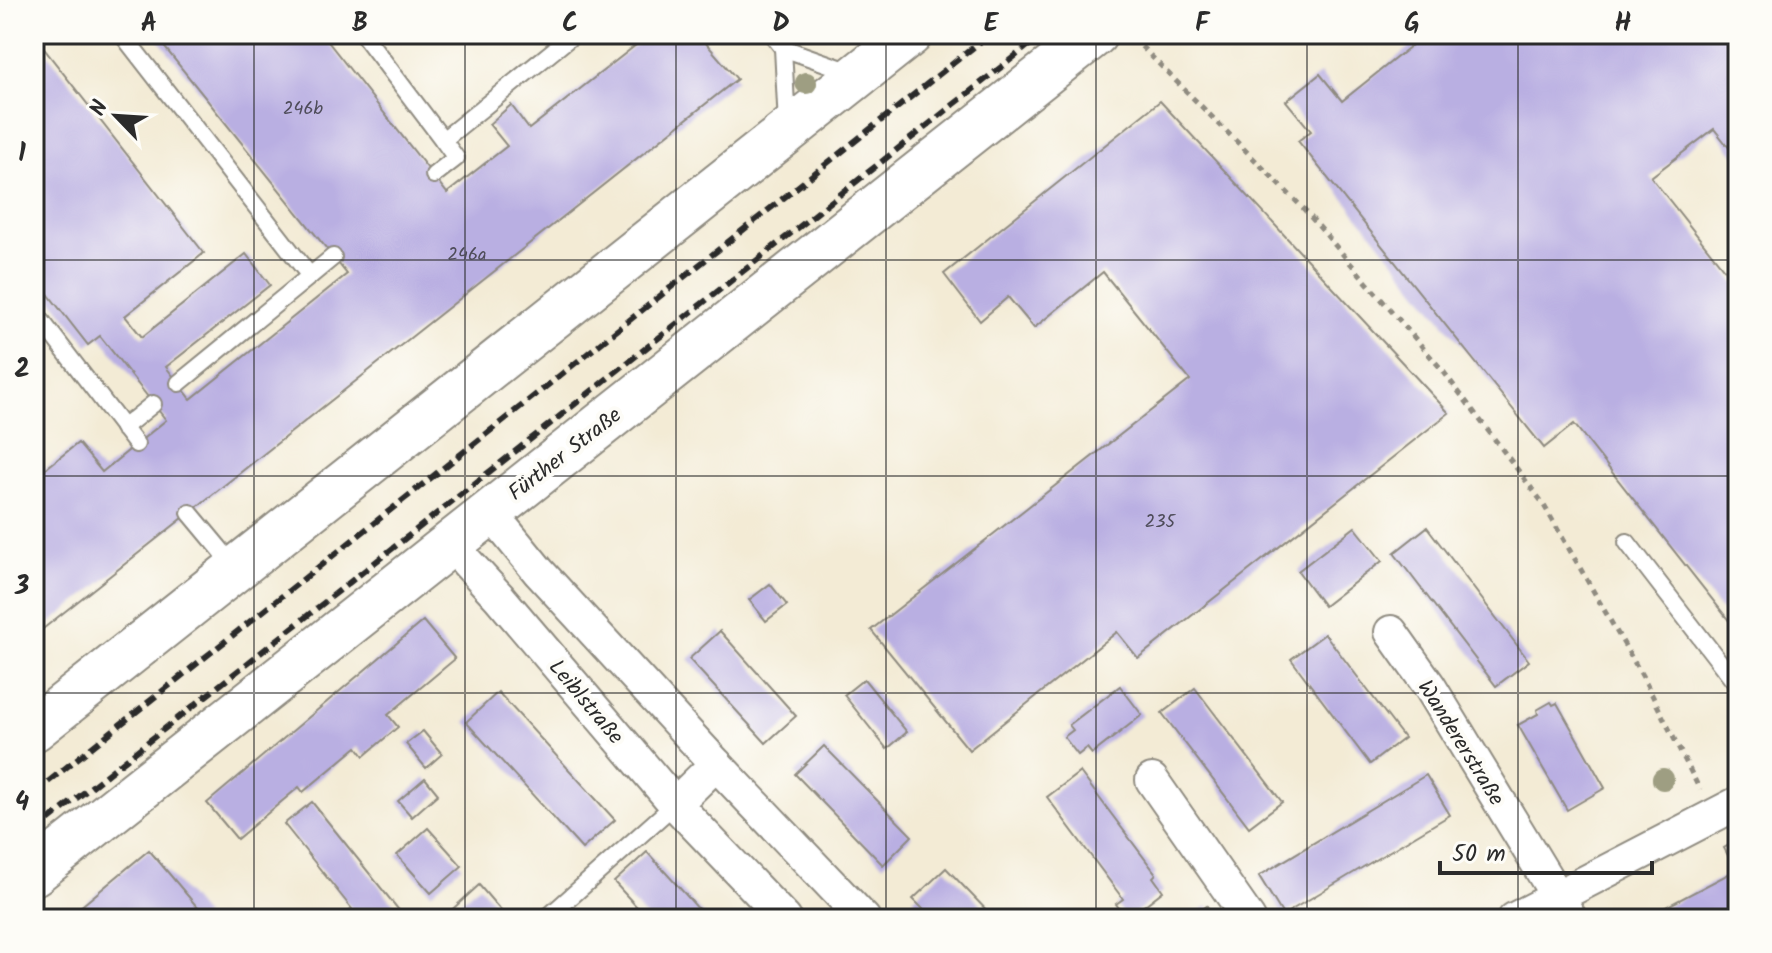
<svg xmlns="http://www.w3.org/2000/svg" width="1772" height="953" viewBox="0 0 1772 953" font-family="Kalam,sans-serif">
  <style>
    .building { fill: #b9afe2 }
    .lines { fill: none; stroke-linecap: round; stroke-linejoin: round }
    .service-casing { stroke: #8f8b80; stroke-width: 20 }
    .minor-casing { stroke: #8f8b80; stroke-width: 36 }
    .primary-casing { stroke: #8f8b80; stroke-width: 48 }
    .path { stroke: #8f8b80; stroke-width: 5; stroke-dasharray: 6 6; stroke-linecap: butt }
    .service { stroke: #fff; stroke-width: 16 }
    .minor { stroke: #fff; stroke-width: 32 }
    .primary { stroke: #fff; stroke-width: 44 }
    .rail { stroke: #2b2b2b; stroke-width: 6; stroke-dasharray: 12 6; stroke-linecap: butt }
    .tree { fill: #9e9e82 }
    .grid { fill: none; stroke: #2b2b2b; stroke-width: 2; stroke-opacity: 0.55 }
    .labels { text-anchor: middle; stroke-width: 8; stroke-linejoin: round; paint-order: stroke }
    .number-label { font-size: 18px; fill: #4e4c59 }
    .street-label { font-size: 22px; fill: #2b2b2b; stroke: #fdfcf7 }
    .neatline { fill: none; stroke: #2b2b2b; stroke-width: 3 }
    .grid-label { font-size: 26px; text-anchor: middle; font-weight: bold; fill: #2b2b2b }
  </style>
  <rect width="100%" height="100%" fill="#fdfcf7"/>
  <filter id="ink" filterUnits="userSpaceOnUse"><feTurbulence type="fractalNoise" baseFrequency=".0125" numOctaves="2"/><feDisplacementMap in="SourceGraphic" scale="16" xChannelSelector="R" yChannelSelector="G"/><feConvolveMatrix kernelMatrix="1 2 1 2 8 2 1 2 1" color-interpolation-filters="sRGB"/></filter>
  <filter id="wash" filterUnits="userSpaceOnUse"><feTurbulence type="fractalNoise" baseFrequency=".006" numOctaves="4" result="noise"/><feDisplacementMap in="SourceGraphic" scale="32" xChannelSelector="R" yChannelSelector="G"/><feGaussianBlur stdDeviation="1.8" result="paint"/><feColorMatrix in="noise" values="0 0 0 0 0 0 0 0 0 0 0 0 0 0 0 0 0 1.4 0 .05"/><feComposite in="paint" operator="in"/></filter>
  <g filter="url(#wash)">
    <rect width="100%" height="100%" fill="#f3ebd5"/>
    <g id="blocks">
      <!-- building -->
      <g class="building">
        <path d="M154,34h168l125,159 60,-47 -18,-22 22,-19 18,24 121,-95h48l39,45 -703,557v-158l44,-35 24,29 64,-52 -66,-84 -12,9 -54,-69v-240l170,217 -79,63 17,21 104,-83 24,31 -104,82 25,32 156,-125z"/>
        <path d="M1426,34h312v125l-24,-30 -63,48 87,110v345l-164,-208 -30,24 -246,-307 13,-10 -25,-30 34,-27 22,27z"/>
        <path d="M1160,101l289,312 -311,245 -21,-26 -148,118 -98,-120 319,-250 -87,-108 -69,56 -26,-31 -28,24 -36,-47z"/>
        <path d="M1355,527l27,34 -58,45 -26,-35z"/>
        <path d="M1427,527l102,134 -33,25 -102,-133z"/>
        <path d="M770,584l17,21 -21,16 -17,-21z"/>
        <path d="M423,621l32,38 -67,56 10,12 -34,29 -7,-9 -54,45 -4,-5 -62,52 -30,-36z"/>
        <path d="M720,631l76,85 -30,27 -77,-84z"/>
        <path d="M1325,634l79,104 -34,26 -79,-105z"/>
        <path d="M864,679l43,53 -20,17 -43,-54z"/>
        <path d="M1120,686l22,29 -50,39 -5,-6 -9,7 -14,-18 9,-7 -4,-5z"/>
        <path d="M1195,688l87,114 -33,25 -87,-114z"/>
        <path d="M498,692l117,128 -33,29 -116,-127z"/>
        <path d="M1551,702l2,3 4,-2 48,85 -38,22 -49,-85 20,-11 -1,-4z"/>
        <path d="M423,731l19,23 -16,14 -20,-24z"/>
        <path d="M824,746l88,90 -29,29 -88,-91z"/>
        <path d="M1080,772l76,102 -3,3 10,14 -36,28 -11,-15 7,-5 -76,-102z"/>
        <path d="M1426,775l24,40 -167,100 -24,-39z"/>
        <path d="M425,778l13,16 -26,23 -14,-16z"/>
        <path d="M312,802l94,117h-66l12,-10 -68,-85z"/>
        <path d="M428,828l34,38 -31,27 -34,-38z"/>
        <path d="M1738,840v25l-4,2 -10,-19z"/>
        <path d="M149,850l55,65 -4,4h-134z"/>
        <path d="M647,852l39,43 21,24h-59l-34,-37z"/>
        <path d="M946,868l49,51h-62l-20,-20z"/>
        <path d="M1736,870l2,4v45h-95z"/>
        <path d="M479,885l29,34h-62l-2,-2z"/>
        <path d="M1207,906l8,13h-27z"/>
      </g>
    </g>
  </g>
  <g filter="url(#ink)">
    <use href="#blocks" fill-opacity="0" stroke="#8f8b80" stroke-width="2"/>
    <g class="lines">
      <defs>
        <g id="service">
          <path d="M122,34l188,242 23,-19"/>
          <path d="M363,34l80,106 131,-106"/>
          <path d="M772,34l11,14"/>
          <path d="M787,125l-4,-77 71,25"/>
          <path d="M434,175l22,-17 -13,-18"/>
          <path d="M34,311l102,133"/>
          <path d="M179,383l131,-107"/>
          <path d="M123,428l30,-24"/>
          <path d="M190,513l45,54"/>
          <path d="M1627,542l111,144"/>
          <path d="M547,918l128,-114"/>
        </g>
        <g id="minor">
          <path d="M490,512l49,60 177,192 148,155"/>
          <path d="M450,544l49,53 176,207 110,115"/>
          <path d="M1391,632l39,55 141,232"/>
          <path d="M1152,780l97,139"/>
          <path d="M675,804l41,-40"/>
          <path d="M1514,919l224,-116"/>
        </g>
        <g id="primary">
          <path d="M34,729l876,-695"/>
          <path d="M34,873l1061,-839"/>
        </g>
      </defs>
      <!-- service casing -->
      <use href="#service" class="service-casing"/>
      <!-- minor casing -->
      <use href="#minor" class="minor-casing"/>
      <!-- primary casing -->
      <use href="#primary" class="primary-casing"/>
      <!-- path -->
      <path class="path" d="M1133,38l170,170 140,163 99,131 102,177 56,111"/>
      <!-- service -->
      <use href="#service" class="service"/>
      <!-- minor -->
      <use href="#minor" class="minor"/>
      <!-- primary -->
      <use href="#primary" class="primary"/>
      <!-- rail -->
      <g class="rail">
        <path d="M34,793l956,-759"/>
        <path d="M34,832l1009,-798"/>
      </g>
    </g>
    <!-- trees -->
    <g class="tree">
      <circle cx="806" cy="83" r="11"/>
      <circle cx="1663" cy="779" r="11"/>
    </g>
  </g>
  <!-- grid -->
  <path class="grid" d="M254,34v885M465,34v885M676,34v885M886,34v885M1096,34v885M1307,34v885M1518,34v885M34,260h1704M34,476h1704M34,693h1704"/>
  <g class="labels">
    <!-- number labels -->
    <g class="number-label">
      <text x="303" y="114">246b</text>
      <text x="467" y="260">246a</text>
      <text x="1160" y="527">235</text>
    </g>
    <!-- street labels -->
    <g class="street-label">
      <text transform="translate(564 453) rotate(-38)" y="8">Fürther Straße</text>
      <text transform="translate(587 701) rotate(50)" y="8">Leiblstraße</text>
      <text transform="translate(1462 742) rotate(58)" y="8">Wandererstraße</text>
    </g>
  </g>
  <!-- margin -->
  <rect width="1772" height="953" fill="none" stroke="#fdfcf7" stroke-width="88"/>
  <!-- north arrow -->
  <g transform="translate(116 116) rotate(295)" stroke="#fdfcf7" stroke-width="6" paint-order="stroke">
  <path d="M0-6L14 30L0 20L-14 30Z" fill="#2b2b2b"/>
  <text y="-12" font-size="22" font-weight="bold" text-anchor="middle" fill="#2b2b2b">N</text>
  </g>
  <!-- scale -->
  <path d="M1440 861v12h212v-12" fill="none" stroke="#2b2b2b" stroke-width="4"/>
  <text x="1452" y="861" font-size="24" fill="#2b2b2b" stroke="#fdfcf7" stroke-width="6" paint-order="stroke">50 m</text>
  <rect x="44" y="44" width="1684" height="865" class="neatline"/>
  <g class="grid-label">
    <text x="149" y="31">A</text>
    <text x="360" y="31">B</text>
    <text x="570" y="31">C</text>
    <text x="781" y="31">D</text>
    <text x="991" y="31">E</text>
    <text x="1202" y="31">F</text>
    <text x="1412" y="31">G</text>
    <text x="1623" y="31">H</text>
    <text x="22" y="161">1</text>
    <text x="22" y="377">2</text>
    <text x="22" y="594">3</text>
    <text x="22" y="810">4</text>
  </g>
</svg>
